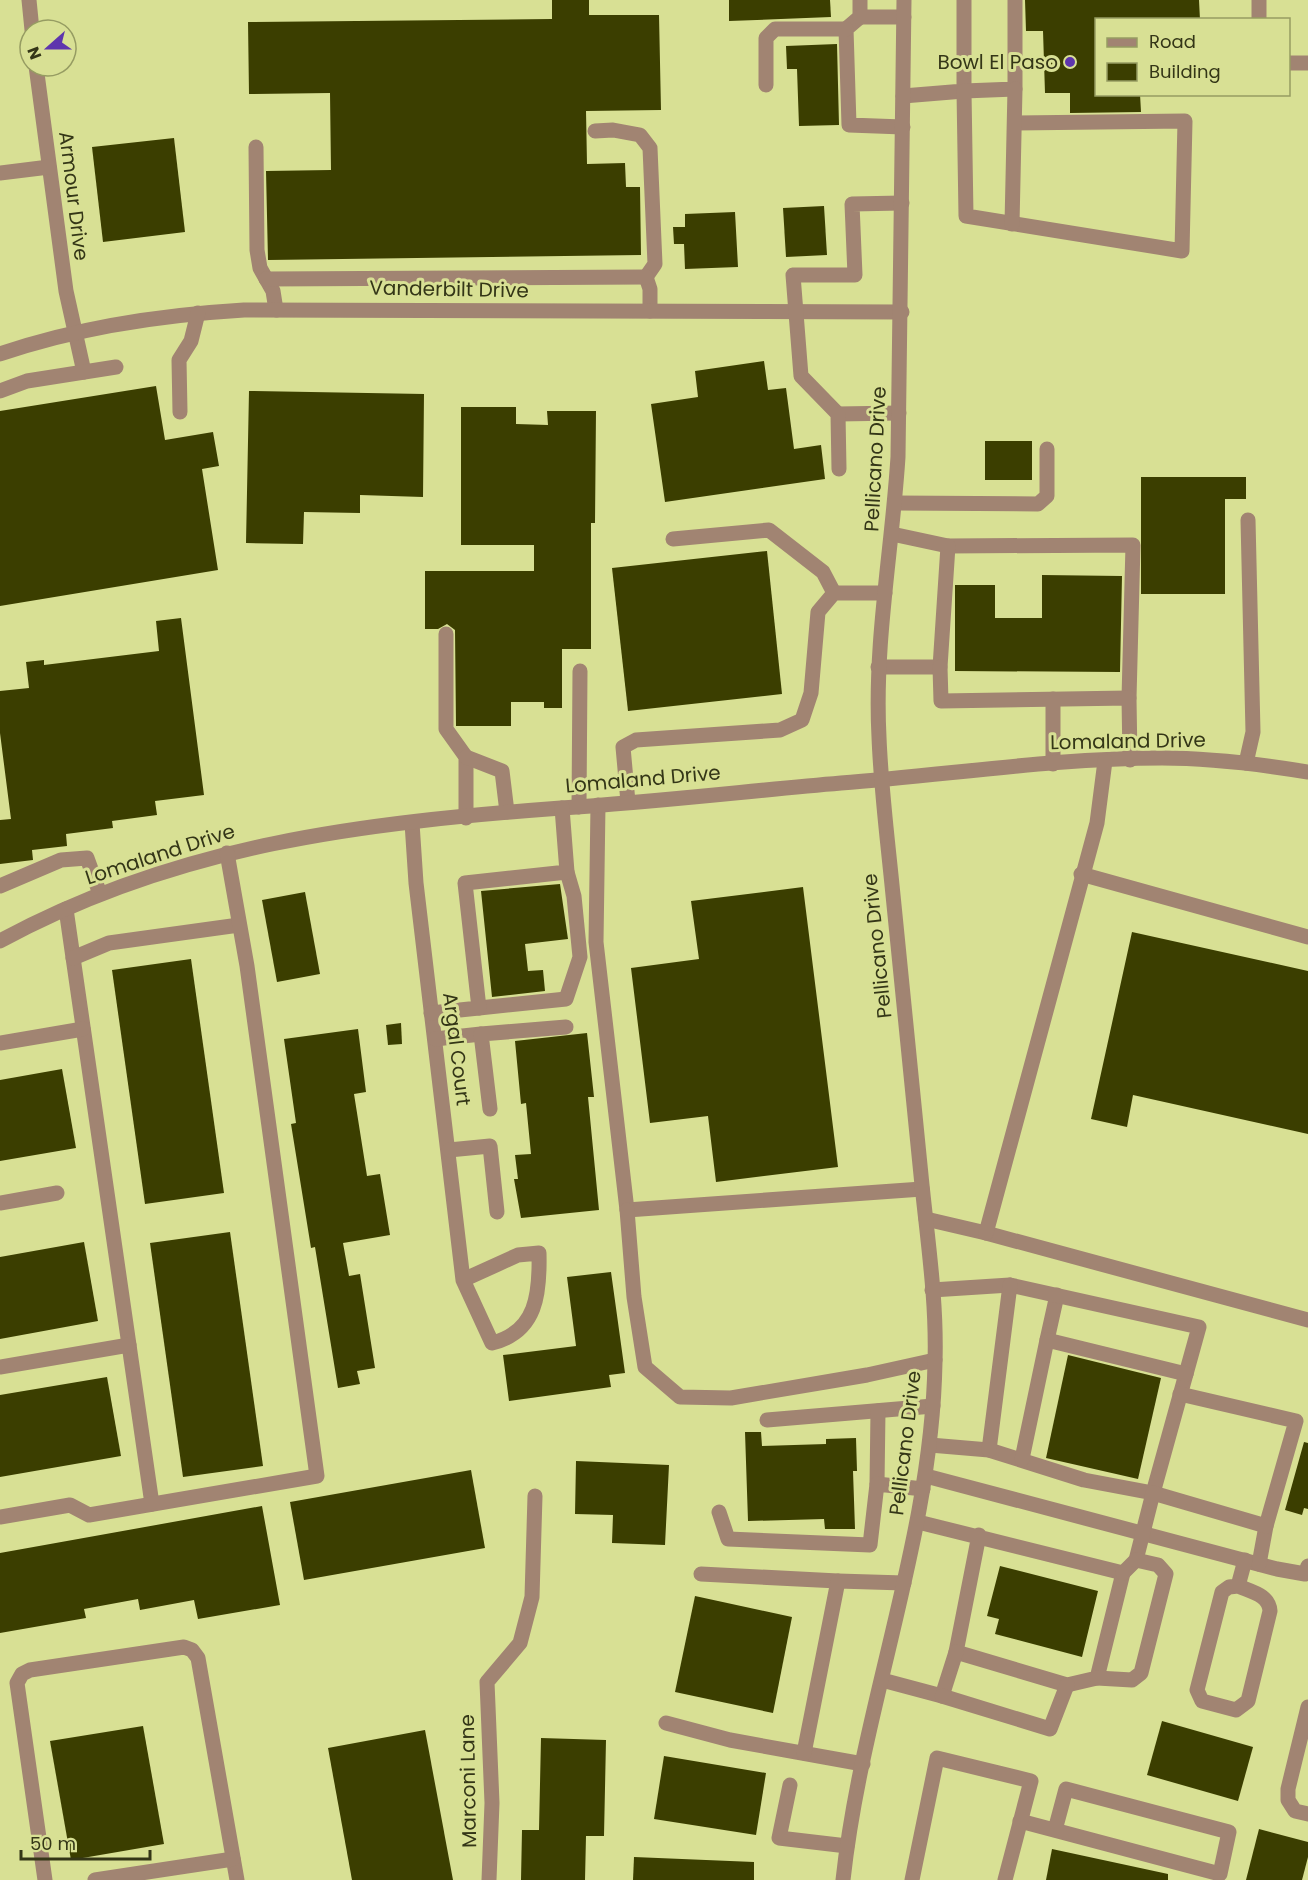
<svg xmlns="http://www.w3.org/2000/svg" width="1308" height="1880" viewBox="0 0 1308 1880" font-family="Poppins,sans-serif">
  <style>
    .building { fill: #3b3e00 }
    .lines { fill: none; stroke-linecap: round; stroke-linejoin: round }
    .minor { stroke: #a18472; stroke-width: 15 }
    .poi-dot { fill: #5e35ad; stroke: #d8e094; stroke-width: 2 }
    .labels { text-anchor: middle; stroke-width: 6; stroke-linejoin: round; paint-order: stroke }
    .poi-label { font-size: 20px; fill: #343617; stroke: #d8e094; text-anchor: end }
    .street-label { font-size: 20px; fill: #343617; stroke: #d8e094 }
  </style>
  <rect width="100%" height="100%" fill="#d8e094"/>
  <!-- building -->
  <g class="building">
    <path d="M552,0h37v15h70l2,95 -75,1 1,53 38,-1 1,24h14l1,68 -373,5 -2,-89 65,-1 -1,-77 -81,1 -1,-72 304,-3z"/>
    <path d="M729,0h101l1,17 -102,4z"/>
    <path d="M1025,0h174l1,20h-104v74h44l1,18 -71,1v-20h-25l-2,-62h-17z"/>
    <path d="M837,44l2,81 -40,1 -2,-57h-10l-1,-23z"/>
    <path d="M174,138l11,94 -82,10 -11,-95z"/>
    <path d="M824,206l3,49 -41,2 -3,-49z"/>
    <path d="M735,212l3,55 -53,2 -1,-25h-10l-1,-17h12v-13z"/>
    <path d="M764,361l4,29 18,-2 8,61 27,-4 4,34 -160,23 -14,-98 47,-7 -3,-26z"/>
    <path d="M156,386l9,54 48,-8 6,34 -17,3 16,101 -218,36v-195z"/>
    <path d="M249,391l175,3 -1,103 -63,-2v18l-56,-1 -1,32 -57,-1z"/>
    <path d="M461,407h55v17l32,1 -1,-14h49l-1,112h-4v126h-29v59h-18v-6h-33v24h-55l-1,-96 -8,-6 -9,5h-13v-58h109v-26h-73z"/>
    <rect x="985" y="441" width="47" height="39"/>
    <path d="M1141,477h105v22h-21v95h-84z"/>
    <path d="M767,551l15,143 -154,17 -16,-143z"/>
    <path d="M1042,575l80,1 -2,96 -165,-1v-86h40v33h47z"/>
    <path d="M181,618l23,177 -49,6 2,14 -45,6 1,7 -47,6 1,12 -35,4 1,10 -33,4v-44l11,-1 -11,-86v-42l29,-3 -3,-26 18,-2v5l115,-14 -3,-30z"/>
    <path d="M560,884l8,55 -43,5 3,27 15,-1 2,21 -53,6 -11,-106z"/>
    <path d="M803,887l35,280 -122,15 -8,-66 -58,7 -19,-155 68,-9 -8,-58z"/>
    <path d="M305,892l15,82 -43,8 -15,-82z"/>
    <path d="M1132,932l176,39v163l-175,-39 -6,32 -36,-8z"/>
    <path d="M191,959l33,234 -79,11 -33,-234z"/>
    <path d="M401,1023l1,21 -14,1 -2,-20z"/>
    <path d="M358,1029l8,63 -12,2 13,82 13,-2 10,61 -47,8 6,33 11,-2 15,94 -18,3 3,13 -22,4 -23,-141 -4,1 -20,-124 5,-1 -12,-84z"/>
    <path d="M587,1033l7,64h-6l11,113 -78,8 -7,-39h4l-3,-24 16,-1 -5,-51 -5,1 -6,-63z"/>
    <path d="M62,1069l14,79 -76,13v-81z"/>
    <path d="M230,1232l33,234 -80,11 -33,-234z"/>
    <path d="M84,1242l14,79 -98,18v-82z"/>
    <path d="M611,1272l14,101 -16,2 2,12 -102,14 -6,-46 73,-9 -9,-69z"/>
    <path d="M1068,1355l93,23 -23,101 -92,-21z"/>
    <path d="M107,1377l14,79 -121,21v-82z"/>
    <path d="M745,1432h16l1,14 64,-2v-5l30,-1 1,33h-4l2,58h-30l-1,-10 -76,2z"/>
    <path d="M1304,1442l4,1v66l-4,-1 -2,7 -17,-5z"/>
    <path d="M576,1461l93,4 -4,80 -53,-2 1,-28 -38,-1z"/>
    <path d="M471,1470l14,78 -181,32 -14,-78z"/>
    <path d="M262,1506l18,99 -82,14 -4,-19 -54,10 -2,-11 -54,10 2,9 -86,15v-80z"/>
    <path d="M1000,1566l98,25 -16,66 -87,-23 4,-15 -12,-3z"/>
    <path d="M695,1596l97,21 -19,96 -98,-21z"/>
    <path d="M1162,1721l91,26 -15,54 -91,-26z"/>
    <path d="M143,1726l21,118 -93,16 -21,-119z"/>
    <path d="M425,1730l28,150h-101l-24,-132z"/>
    <path d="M541,1738l65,2 -2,96h-18l-1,44h-64l1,-50h17z"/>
    <path d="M664,1756l102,17 -10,62 -102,-16z"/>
    <path d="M1259,1829l49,13v15l-6,23h-56z"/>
    <path d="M1052,1849l116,25v6h-122z"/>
    <path d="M634,1857l120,5v18h-121z"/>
  </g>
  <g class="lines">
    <!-- minor -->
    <g class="minor">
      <path d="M29,0l3,30"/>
      <path d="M860,0v17l-14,12 3,96 54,2"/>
      <path d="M860,17h44"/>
      <path d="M1259,20v-20"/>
      <path d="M1288,63h20"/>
      <path d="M36,66l30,225 18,81"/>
      <path d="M766,85v-47l9,-9h71"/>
      <path d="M903,96l61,-5v-91"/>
      <path d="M1015,123l170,-2 -3,130 -216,-35 -2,-125 51,-2v-89"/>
      <path d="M595,131l18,-1 27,5 10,13 5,116 -9,13"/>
      <path d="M256,147l1,103 3,18 13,23 3,19"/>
      <path d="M0,173l49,-6"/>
      <path d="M1012,224l3,-135"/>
      <path d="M646,277l4,12v22"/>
      <path d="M266,279l380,-2"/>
      <path d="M0,354c79,-27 160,-39 244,-44l658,2"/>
      <path d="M0,391l27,-10 89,-14"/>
      <path d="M180,412l-1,-52 12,-19 7,-28"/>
      <path d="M838,414l61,-1"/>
      <path d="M839,469l-1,-55 -37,-38 -8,-101h62l-3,-71 50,-1"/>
      <path d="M895,503l143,1 9,-8v-47"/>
      <path d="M673,539l96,-9 54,42 11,21"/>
      <path d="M948,546l185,-1 -4,153"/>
      <path d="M446,634v95l20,28v61"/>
      <path d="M878,667h62l8,-121 -56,-12"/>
      <path d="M940,667l1,34 188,-3 1,62"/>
      <path d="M1053,699v65"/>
      <path d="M466,757l36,14 5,41"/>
      <path d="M1246,763l7,-31 -5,-212"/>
      <path d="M628,802l-5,-55 13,-7 144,-10 22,-10 9,-27 7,-81 16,-19h51"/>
      <path d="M598,805l-2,137 31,268 295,-21"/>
      <path d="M579,807l1,-136"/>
      <path d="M412,823l4,60 47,397 29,63c45,-11 48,-50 47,-90l-21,2 -55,25"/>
      <path d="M1081,874l227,63"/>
      <path d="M0,886l61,-26 26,-2 13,36"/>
      <path d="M66,909l86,595"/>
      <path d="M0,941c179,-97 362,-118 561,-133 94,-6 187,-17 280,-25 107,-8 214,-25 321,-25 49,0 97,6 146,14"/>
      <path d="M73,958l36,-15 130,-18"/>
      <path d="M479,1008l87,-9 14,-42 -6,-61 -7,-24"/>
      <path d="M431,1013l48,-5 -14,-125 102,-11 -5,-64"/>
      <path d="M435,1039l46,-5"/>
      <path d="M0,1043l83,-14"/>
      <path d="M490,1109l-9,-75 85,-7"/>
      <path d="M449,1150l41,-4 7,66"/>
      <path d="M0,1203l57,-10"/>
      <path d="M627,1210l7,87 11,70 35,30 51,1 136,-23 68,-15"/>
      <path d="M926,1219l60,14 322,87"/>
      <path d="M986,1233l111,-410 8,-62"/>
      <path d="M1047,1340l10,-45"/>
      <path d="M0,1367l129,-22"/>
      <path d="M767,1420l166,-14"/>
      <path d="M930,1445l59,5 95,30 69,13 46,-166 -189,-42 -78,5"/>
      <path d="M989,1450l21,-165"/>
      <path d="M1022,1459l25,-119 139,34"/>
      <path d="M926,1476l351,93 28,5 3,-8"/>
      <path d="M877,1484l1,-73"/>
      <path d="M719,1512l9,27 142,6 7,-61 46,5"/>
      <path d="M0,1517l70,-12 19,10 228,-39 -70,-510 -20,-113"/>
      <path d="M918,1522l205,51 -26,105 -30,7 -111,-33 23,-117"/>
      <path d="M1259,1564l7,-38"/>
      <path d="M1123,1573l13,-13 17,-67 113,33 30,-105 -116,-27"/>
      <path d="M701,1574l137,7"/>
      <path d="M1238,1586c14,6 31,9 32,25l-22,90 -12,9 -34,-9 -5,-11 25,-98 7,-5 9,-1 7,-26"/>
      <path d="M1097,1678l35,2 9,-7 25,-99 -8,-9 -22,-5"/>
      <path d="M882,1680l60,16 14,-44"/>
      <path d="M942,1696l108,33 17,-44"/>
      <path d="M1308,1707l-20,82v11l7,11 13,3"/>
      <path d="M666,1723l64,17 133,24"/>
      <path d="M804,1753l34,-172 66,2"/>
      <path d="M790,1785l-11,53 68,8"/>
      <path d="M1020,1821l200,53 9,-42 -163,-43 -11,41"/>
      <path d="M45,1880l-28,-197 5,-9 8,-4 154,-23 8,3 6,8 39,222"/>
      <path d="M95,1880l138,-21"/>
      <path d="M489,1880l3,-77 -5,-121 33,-39 12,-46 3,-101"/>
      <path d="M843,1880c19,-175 89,-341 92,-518 2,-62 -8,-125 -14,-187 -9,-93 -19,-186 -28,-280 -5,-52 -12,-105 -14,-158 -5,-94 13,-186 19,-280l6,-457"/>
      <path d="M912,1880l25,-122 94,23 -26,99"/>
    </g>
  </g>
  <!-- markers -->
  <circle class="poi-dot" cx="1070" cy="62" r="6"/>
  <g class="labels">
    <!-- poi labels -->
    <g class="poi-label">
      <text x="1058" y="69">Bowl El Paso</text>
    </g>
    <!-- street labels -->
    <g class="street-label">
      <text transform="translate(74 196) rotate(83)" y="7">Armour Drive</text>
      <text transform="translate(449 289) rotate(1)" y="7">Vanderbilt Drive</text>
      <text transform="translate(875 459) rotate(-87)" y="7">Pellicano Drive</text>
      <text transform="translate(1128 741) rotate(-1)" y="7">Lomaland Drive</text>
      <text transform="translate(643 779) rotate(-5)" y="7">Lomaland Drive</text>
      <text transform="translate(160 854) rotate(-18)" y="7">Lomaland Drive</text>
      <text transform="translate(877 946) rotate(-96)" y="7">Pellicano Drive</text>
      <text transform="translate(457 1049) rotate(83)" y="7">Argal Court</text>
      <text transform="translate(905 1443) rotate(-83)" y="7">Pellicano Drive</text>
      <text transform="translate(468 1781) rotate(-91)" y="7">Marconi Lane</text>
    </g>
  </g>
  <!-- legend -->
  <rect x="1095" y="18" width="195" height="78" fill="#d8e094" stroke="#969c62" stroke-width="1.5"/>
  <rect x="1107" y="38" width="30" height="9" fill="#a18472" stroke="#969c62" stroke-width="1.5"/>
  <text x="1149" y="48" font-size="18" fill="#343617">Road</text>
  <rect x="1107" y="63" width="30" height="18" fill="#3b3e00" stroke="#969c62" stroke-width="1.5"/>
  <text x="1149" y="78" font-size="18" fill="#343617">Building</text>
  <!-- north arrow -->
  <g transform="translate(48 48) rotate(249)"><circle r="28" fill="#d8e094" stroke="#969c62" stroke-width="1.5"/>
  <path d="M0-4.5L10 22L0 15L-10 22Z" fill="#5e35ad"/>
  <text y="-9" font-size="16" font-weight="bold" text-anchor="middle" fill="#343617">N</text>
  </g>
  <!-- scale -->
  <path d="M21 1850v9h129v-9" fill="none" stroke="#343617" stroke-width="3"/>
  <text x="30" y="1850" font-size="18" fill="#343617" stroke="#d8e094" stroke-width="4.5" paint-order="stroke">50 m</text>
</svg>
